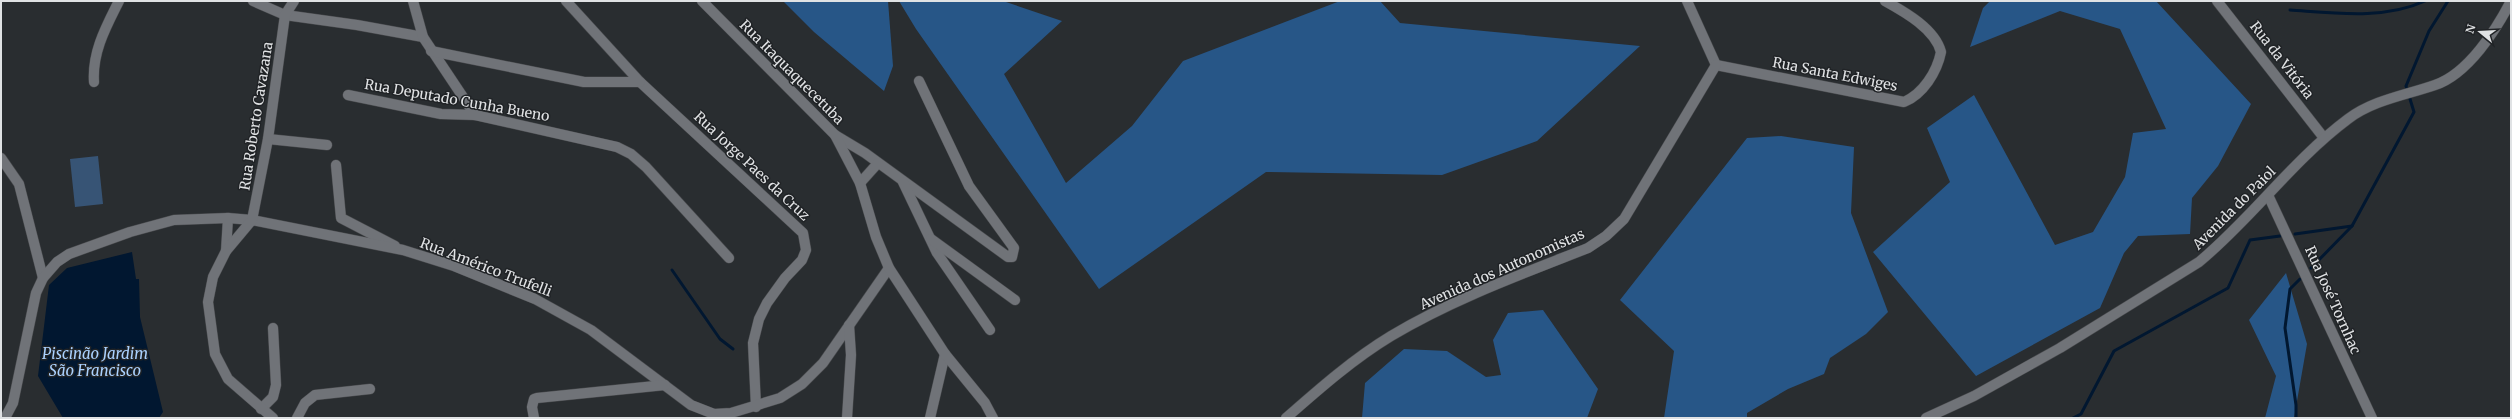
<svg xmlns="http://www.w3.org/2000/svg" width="2512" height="419" viewBox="0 0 2512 419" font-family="Merriweather,serif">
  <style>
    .green { fill: #375475 }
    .forest { fill: #275687 }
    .water { fill: #011730 }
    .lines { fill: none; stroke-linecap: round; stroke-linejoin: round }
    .stream { stroke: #011730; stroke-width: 3 }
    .minor-casing { stroke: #484a4d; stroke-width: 11 }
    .tertiary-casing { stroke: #484a4d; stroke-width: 11 }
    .minor { stroke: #707378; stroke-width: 10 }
    .tertiary { stroke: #707378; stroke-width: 10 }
    .labels { text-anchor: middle; stroke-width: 3; stroke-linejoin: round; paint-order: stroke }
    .street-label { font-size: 14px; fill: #e0e2e4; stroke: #202326 }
    .water-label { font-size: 15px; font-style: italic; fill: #aad1fe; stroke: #202326 }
  </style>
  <rect width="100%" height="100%" fill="#292d30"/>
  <!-- green -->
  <path class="green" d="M98,156l5,48 -28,3 -5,-48z"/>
  <!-- forest -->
  <g class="forest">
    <path d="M783,1h105l5,65 -9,25 -70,-59z"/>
    <path d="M899,1h104l59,20 -58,53 62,109 66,-57 51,-65 157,-60h40l20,22 240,23 -103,95 -95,34 -176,-3 -167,117 -183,-260z"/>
    <path d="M1990,1h166l95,103 -33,62 -26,32 -2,36 -52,2 -14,17 -24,55 -124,68 -103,-124 77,-70 -23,-54 47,-33 81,150 38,-13 32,-55 8,-44 33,-4 -46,-100 -60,-18 -90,36 13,-39z"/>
    <path d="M1781,136l73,11 -3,66 37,99 -22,22 -36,24 -6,16 -36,15 -41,24v5h-83l10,-67 -54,-51 127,-162z"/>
    <path d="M2286,273l21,71 -13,74h-29l11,-42 -27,-56z"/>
    <path d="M1543,310l55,79 -11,29h-225l3,-35 39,-34 43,2 39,26 15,-2 -8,-35 15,-27z"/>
  </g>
  <!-- water -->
  <path class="water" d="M132,252l4,27h3l1,38 23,95 -4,6h-96l-25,-42 11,-91 18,-17z"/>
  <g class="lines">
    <!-- stream -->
    <g class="stream">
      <path d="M2290,10c44,3 94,10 135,-9"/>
      <path d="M2295,234l57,-8"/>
      <path d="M2311,268l41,-42 62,-114 -8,-26 23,-55 19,-30"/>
      <path d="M672,270l48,69 13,10"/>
      <path d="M2073,418l8,-4 33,-63 114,-63 22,-48 30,-4"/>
      <path d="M2296,418v-13l-11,-77 5,-39 10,-10"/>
    </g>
    <defs>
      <g id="minor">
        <path d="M253,1l32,14 72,10 66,12"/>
        <path d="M413,1l10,36 52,78"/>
        <path d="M566,1l74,81 163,151 3,17 -4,10 -17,18 -18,25 -8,16 -6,24 3,64"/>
        <path d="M1687,1l29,64"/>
        <path d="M2217,1l107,137"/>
        <path d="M431,51l153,31h56"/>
        <path d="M1716,65l188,37c19,-8 33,-30 37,-50 -6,-23 -36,-40 -56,-51"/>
        <path d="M94,82c-2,-30 12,-55 25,-81"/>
        <path d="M348,95l93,19 34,1 142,32 14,7 15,13 83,91"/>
        <path d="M835,135l30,18 143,104h4l2,-9 -45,-62 -50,-105"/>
        <path d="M268,139l59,6"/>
        <path d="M1,158l18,26 24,94"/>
        <path d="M336,165l5,53 54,28"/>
        <path d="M903,182l34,71 53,77"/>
        <path d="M860,183l18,-20"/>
        <path d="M2268,195l104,223"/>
        <path d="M931,239l84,61"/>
        <path d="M226,251l2,-33"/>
        <path d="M261,409l12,-12 3,-12 -3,-57"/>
        <path d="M5,418l8,-15 23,-110 7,-15 14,-16 12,-8 61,-22 44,-12 54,-2 24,2 151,30 51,16 81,33 56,31 100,75 23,9 17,-1 49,-15 22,-14 21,-21 66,-95"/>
        <path d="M273,418l-45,-39 -13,-25 -7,-52 5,-25 13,-26 26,-31 16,-81 17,-124 9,-14"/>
        <path d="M297,418l8,-15 10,-8 55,-6"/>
        <path d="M534,418l-2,-11 2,-8 3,-1 128,-13"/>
        <path d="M847,418l4,-63 -2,-30"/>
        <path d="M930,418l15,-64"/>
        <path d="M1286,418c33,-29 67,-59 105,-82 62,-37 131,-62 197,-88l18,-12 18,-17 92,-154"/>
      </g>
      <g id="tertiary">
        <path d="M702,1l133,134 25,48 16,54 13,31 56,86 40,49 8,15"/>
        <path d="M1926,418l48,-22 86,-48 139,-86c53,-44 94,-102 149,-143 25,-19 58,-24 87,-34 33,-11 61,-55 76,-84"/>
      </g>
    </defs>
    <!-- minor casing -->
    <use href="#minor" class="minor-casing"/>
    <!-- tertiary casing -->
    <use href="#tertiary" class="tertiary-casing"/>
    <!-- minor -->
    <use href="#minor" class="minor"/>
    <!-- tertiary -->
    <use href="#tertiary" class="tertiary"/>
  </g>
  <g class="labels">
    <!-- street labels -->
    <g class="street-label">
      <text transform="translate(2282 60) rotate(52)" y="5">Rua da Vitória</text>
      <text transform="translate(792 72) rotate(45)" y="5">Rua Itaquaquecetuba</text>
      <text transform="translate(1835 74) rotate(11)" y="5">Rua Santa Edwiges</text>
      <text transform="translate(457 100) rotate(10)" y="5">Rua Deputado Cunha Bueno</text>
      <text transform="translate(256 116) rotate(-81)" y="5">Rua Roberto Cavazana</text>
      <text transform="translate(752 166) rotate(43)" y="5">Rua Jorge Paes da Cruz</text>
      <text transform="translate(2234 208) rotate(-45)" y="5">Avenida do Paiol</text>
      <text transform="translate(486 267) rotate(21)" y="5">Rua Américo Trufelli</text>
      <text transform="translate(1502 269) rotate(-24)" y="5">Avenida dos Autonomistas</text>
      <text transform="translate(2333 300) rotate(66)" y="5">Rua José Tornhac</text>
    </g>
    <!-- water labels -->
    <g class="water-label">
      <text x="95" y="359">Piscinão Jardim<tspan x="95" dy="17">São Francisco</tspan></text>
    </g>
  </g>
  <!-- border -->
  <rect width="2512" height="419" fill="none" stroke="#e0e2e4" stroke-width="4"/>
  <!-- north arrow -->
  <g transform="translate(2480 32) rotate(288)" stroke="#202326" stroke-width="3" paint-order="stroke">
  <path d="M0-3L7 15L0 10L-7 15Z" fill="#e0e2e4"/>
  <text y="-6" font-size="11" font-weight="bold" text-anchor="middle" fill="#e0e2e4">N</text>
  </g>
</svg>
